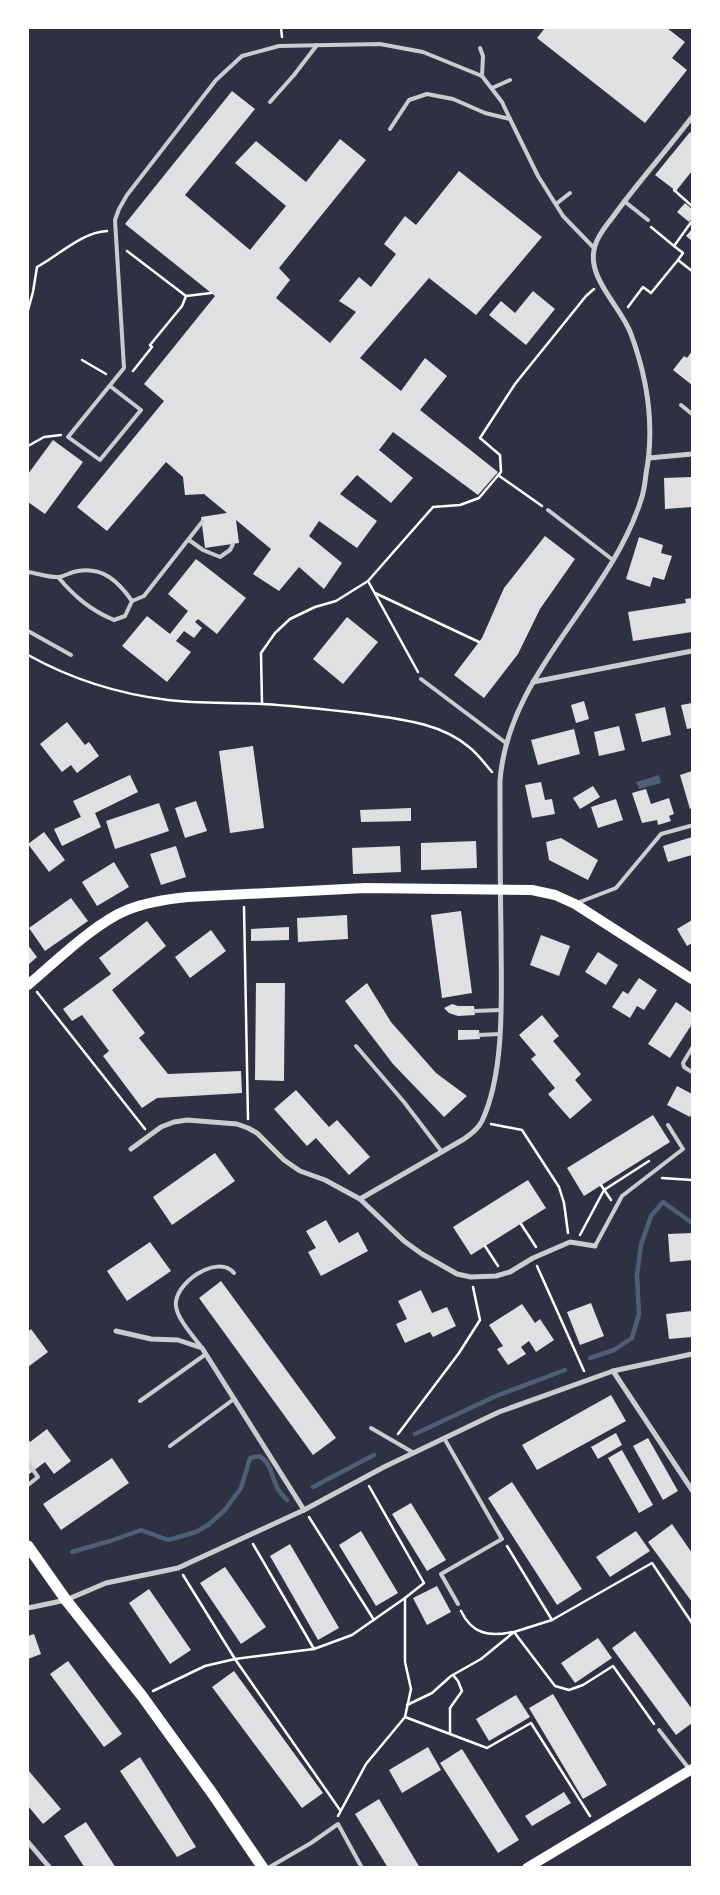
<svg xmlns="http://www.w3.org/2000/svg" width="720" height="1895" viewBox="0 0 720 1895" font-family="'PT Sans',sans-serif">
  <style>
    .water { fill: #4f5d75 }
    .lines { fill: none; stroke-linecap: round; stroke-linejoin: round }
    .stream { stroke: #4f5d75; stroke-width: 4.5 }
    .building { fill: #e0e0e3 }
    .path { stroke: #fff; stroke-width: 2.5 }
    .service { stroke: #caccd0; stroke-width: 4 }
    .minor { stroke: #caccd0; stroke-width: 5 }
    .secondary { stroke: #fff; stroke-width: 10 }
    .primary { stroke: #fff; stroke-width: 11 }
  </style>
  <rect width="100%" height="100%" fill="#2d3142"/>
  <!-- water -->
  <path class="water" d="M659,775l2,8 -22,6 -3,-7z"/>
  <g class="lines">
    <!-- stream -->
    <g class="stream">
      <path d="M590,1358l24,-8 18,-12 7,-24 -2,-39 4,-30 10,-29 12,-14 29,21"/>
      <path d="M415,1434l81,-38 69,-26"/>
      <path d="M313,1487l61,-32"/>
      <path d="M72,1552l38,-11 31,-11 27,10 28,-8 12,-7 16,-14 17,-23 9,-30 9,-2c12,6 12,19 18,31 2,5 6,9 10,13"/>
    </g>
  </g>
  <!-- building -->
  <g class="building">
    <path d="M545,28h122l18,14 -13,16 15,12 -42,53 -108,-85z"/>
    <path d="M232,91l23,18 -70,86 65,55 36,-44 -51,-43 21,-22 50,41 34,-43 26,21 -87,108 11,12 -14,18 54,45 26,-31 -17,-11 20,-24 12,10 25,-33 -12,-10 21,-28 11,9 43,-54 83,66 -66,78 -47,-37 -69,80 41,33 24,-33 22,18 -27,34 78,62 -20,23 -85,-63 -14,18 34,28 -22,25 -34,-28 -17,19 37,27 -20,27 -38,-27 -10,15 33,27 -18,26 -25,-22 -20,24 -26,-17 18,-25 -35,-29 3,23 -34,5 -4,-31 26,-4 -23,-19 -19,1 -2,-18 -17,-15 -59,69 -30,-24 87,-106 -20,-17 71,-88 -90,-72z"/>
    <path d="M690,132l2,2v37l-16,20 -21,-16z"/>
    <path d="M685,203l7,6v9l-3,4 -12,-10z"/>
    <path d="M692,229v12l-6,-5z"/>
    <path d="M533,291l22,18 -29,36 -37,-30 12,-14 14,12z"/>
    <path d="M692,351v34l-19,-15 11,-14 3,2z"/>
    <path d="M53,440l30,22 -38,52 -17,-12v-28z"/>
    <path d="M691,477l1,30 -27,2 -1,-31z"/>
    <path d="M545,536l30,23 -35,50 -22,45 -34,44 -30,-23 28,-37 22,-50z"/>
    <path d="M639,537l24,8 -2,8 11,3 -8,24 -11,-3 -3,10 -24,-8z"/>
    <path d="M196,559l50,39 -29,36 -19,-15 -3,3 7,6 -8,10 -10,-7 -8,10 15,11 -24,30 -45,-36 25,-30 23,18 18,-23 -20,-17z"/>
    <path d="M692,598v34l-59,9 -5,-29 58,-9 -1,-4z"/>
    <path d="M347,617l31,25 -35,42 -30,-25z"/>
    <path d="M584,701l5,18 -13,4 -5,-18z"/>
    <path d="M692,703v25l-5,1 -6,-24z"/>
    <path d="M665,707l6,28 -29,7 -7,-28z"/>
    <path d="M67,722l18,23 4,-3 10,14 -22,17 -6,-8 -9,7 -22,-28z"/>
    <path d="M619,726l6,24 -26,6 -5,-24z"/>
    <path d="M574,729l6,25 -42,11 -7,-25z"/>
    <path d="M253,746l11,82 -34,5 -11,-82z"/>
    <path d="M692,771v37l-2,1 -10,-34z"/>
    <path d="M130,775l8,17 -43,21 6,14 -39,19 -8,-17 27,-12 -8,-16z"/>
    <path d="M541,782l4,18 7,-1 3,15 -23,4 -7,-33z"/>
    <path d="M593,786l7,11 -20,12 -7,-11z"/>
    <path d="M646,789l5,15 18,-6 5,16 -5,2 2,5 -13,4 -1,-5 -15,3 -10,-30z"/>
    <path d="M616,799l7,21 -25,8 -7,-21z"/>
    <path d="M196,801l11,30 -22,7 -10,-30z"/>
    <path d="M159,803l10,28 -54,18 -9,-28z"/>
    <path d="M411,808v13l-50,1 -1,-12z"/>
    <path d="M44,832l21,28 -16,12 -21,-28z"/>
    <path d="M692,837v18l-24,7 -5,-16z"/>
    <path d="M561,838l37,22 -10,20 -39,-20 -3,-18z"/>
    <path d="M476,841l1,27 -56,2v-27z"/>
    <path d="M176,846l10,31 -25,8 -11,-31z"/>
    <path d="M400,846l1,26 -48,2 -1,-26z"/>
    <path d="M114,862l15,25 -32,19 -15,-24z"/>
    <path d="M71,898l17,23 -43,30 -16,-23z"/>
    <path d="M461,911l11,82 -30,5 -11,-83z"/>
    <path d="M347,915l1,24 -50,3 -1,-24z"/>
    <path d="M692,920v23l-5,3 -10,-17z"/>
    <path d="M147,921l19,25 -54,44 33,43 -6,5 29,36 73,-3 1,22 -85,5 -15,10 -39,-52 6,-5 -27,-36 -10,6 -9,-12 48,-35 -12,-16z"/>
    <path d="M289,927v13l-38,1v-12z"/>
    <path d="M211,930l15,21 -36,27 -15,-21z"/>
    <path d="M541,935l29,11 -11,30 -29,-11z"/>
    <path d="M28,945l9,12 -9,8z"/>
    <path d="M598,952l20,13 -12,20 -21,-13z"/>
    <path d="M639,978l18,12 -13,20 -7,-4 -7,12 -18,-11 11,-16 5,3z"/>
    <path d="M256,983h29l-1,98 -29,-1z"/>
    <path d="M367,983l24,39 45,51 31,23 -23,21 -51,-53 -48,-63z"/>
    <path d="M676,1002l16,11v11l-22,34 -22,-14z"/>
    <path d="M452,1004l6,2h16l1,9 -17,1 -9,-3 -5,-5z"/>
    <path d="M542,1015l17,21 -6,5 28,33 -6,6 17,20 -22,19 -22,-25 7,-6 -24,-29 5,-4 -17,-20z"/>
    <path d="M458,1030h21l1,9 -22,1z"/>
    <path d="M677,1086l15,8v18l-2,5 -23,-12z"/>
    <path d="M296,1090l33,37 8,-7 33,37 -21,18 -33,-37 -9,8 -33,-37z"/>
    <path d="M653,1115l17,27 -86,54 -17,-28z"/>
    <path d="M215,1153l20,28 -63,44 -19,-28z"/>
    <path d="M528,1180l18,28 -75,47 -18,-28z"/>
    <path d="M326,1220l13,23 19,-11 10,19 -47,25 -13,-24 8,-4 -10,-17z"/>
    <path d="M692,1233v27l-22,2 -2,-28z"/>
    <path d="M150,1242l21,29 -44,30 -20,-30z"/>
    <path d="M221,1281l115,157 -23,17 -114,-157z"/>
    <path d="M421,1290l11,23 15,-6 9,19 -23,11 -3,-5 -25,11 -9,-19 11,-5 -9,-18z"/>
    <path d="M591,1303l13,33 -24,9 -13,-33z"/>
    <path d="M522,1304l13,19 5,-4 14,21 -18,12 -7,-11 -8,6 5,7 -18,11 -11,-16 6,-3 -14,-21z"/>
    <path d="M692,1311v26l-23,2 -3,-25z"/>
    <path d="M31,1329l17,23 -20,15v-35z"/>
    <path d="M611,1395l15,26 -89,49 -15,-25z"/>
    <path d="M47,1429l24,32 -17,13 -9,-12 -17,13v-36l2,3z"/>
    <path d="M616,1433l6,12 -24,14 -7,-12z"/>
    <path d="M648,1438l30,53 -15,9 -30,-54z"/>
    <path d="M622,1450l31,55 -14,8 -31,-55z"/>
    <path d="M112,1458l17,25 -68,47 -18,-26z"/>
    <path d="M512,1482l70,107 -25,16 -69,-107z"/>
    <path d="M411,1503l35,57 -19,11 -35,-57z"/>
    <path d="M672,1524l20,29v49l-44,-60z"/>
    <path d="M361,1531l37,62 -22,13 -37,-61z"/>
    <path d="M636,1531l14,20 -40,26 -14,-20z"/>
    <path d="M290,1544l49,84 -21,12 -48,-84z"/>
    <path d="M225,1567l41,60 -25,17 -41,-61z"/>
    <path d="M437,1586l14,26 -24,13 -14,-27z"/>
    <path d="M149,1589l42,61 -21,14 -41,-61z"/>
    <path d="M635,1631l57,78v14l-16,12 -64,-87z"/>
    <path d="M34,1634l7,20 -13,5v-23z"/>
    <path d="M598,1638l14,20 -37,25 -14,-20z"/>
    <path d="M68,1661l54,73 -18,13 -54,-73z"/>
    <path d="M234,1671l89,122 -21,15 -90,-121z"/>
    <path d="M553,1694l54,91 -24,14 -54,-91z"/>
    <path d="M516,1695l14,22 -41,24 -13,-22z"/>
    <path d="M428,1747l13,23 -39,23 -13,-23z"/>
    <path d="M462,1749l57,91 -21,13 -58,-90z"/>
    <path d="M140,1757l56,90 -19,10 -57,-86z"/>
    <path d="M28,1770l33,39 -18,15 -15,-18z"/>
    <path d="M564,1792l7,11 -39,23 -7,-10z"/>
    <path d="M379,1799l41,69h-32l-33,-54z"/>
    <path d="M86,1822l30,46h-31l-21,-32z"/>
  </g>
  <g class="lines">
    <!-- path -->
    <g class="path">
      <path d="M281,28l1,9"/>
      <path d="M674,190l18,16"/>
      <path d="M651,227l23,19 18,-25"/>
      <path d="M674,246l9,7 -5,7 14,11"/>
      <path d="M127,251l59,45 -4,10 -32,39 2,2 -19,24"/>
      <path d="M186,296l25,-3"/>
      <path d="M628,307l15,-20 8,6 27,-33"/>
      <path d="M28,310l5,-18 4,-25c21,-11 45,-35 70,-36"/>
      <path d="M82,360l24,14"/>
      <path d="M28,446l16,-9 17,-2"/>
      <path d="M498,475l44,31"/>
      <path d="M368,581l50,91"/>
      <path d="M375,593l104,49"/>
      <path d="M28,655c43,24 91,39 140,45 32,4 63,2 95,4 34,2 68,6 102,10 35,5 76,9 104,33 9,7 16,17 23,25"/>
      <path d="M262,704l-1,-51 14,-20 15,-14 25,-12 21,-6 32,-20 65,-74 27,-2 19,-7 22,-26 -1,-17 -20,-17 35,-54 71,-88 8,-7"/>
      <path d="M244,907l4,212"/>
      <path d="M37,992l108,137"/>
      <path d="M491,1124l31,6 37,57 5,16 4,30"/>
      <path d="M662,1178l30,2"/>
      <path d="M601,1185l10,15"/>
      <path d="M521,1224l15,23"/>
      <path d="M580,1235l24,-45 45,-29"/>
      <path d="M485,1246l13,20"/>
      <path d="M537,1266l47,105"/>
      <path d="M398,1434l61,-81 21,-33 -7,-33"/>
      <path d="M309,1517l65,103"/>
      <path d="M253,1544l61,105"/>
      <path d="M507,1546l45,74"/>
      <path d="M183,1575l52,84 105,151"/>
      <path d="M461,1611c11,23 28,26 51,21"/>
      <path d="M153,1691l52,-25 30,-7 79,-10 38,-14 53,-37"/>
      <path d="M407,1705l25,-12 19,-17 30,-17 33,-27"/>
      <path d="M405,1717l82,31 44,-25 59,93"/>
      <path d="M654,1724l-41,-58 -30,19 -14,5 -14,-4 -41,-54 38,-12 100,-57 40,60"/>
      <path d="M450,1734v-26l12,-17 -4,-10 -5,-6"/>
      <path d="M338,1816l28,-52 39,-47 6,-28 -6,-27v-64l19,-15 -55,-97"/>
    </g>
    <!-- service -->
    <g class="service">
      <path d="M480,48l3,8 -1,20"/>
      <path d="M492,88l18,-8"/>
      <path d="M270,102l24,-27 23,-30"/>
      <path d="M390,129l19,-29 18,-6 26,5 32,14 25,6 28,57 25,40 31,32"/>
      <path d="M624,201l24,19"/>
      <path d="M556,204l14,-11"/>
      <path d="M110,386l31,24 -41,50 -32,-23 56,-69 -9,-148 4,-11 8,-14 89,-115 26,-24 37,-10 101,-2 43,8 59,24 20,26 8,17"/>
      <path d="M681,405l11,9"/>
      <path d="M548,510l65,50"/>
      <path d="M189,540l14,10 17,7 10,-7 3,-6"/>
      <path d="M28,572c9,1 21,6 31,5 6,-1 12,-5 19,-6 25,-4 40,10 54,30l-7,15 -11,4c-24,-10 -40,-24 -56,-43"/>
      <path d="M132,601l12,-5 58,-74"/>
      <path d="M28,631l43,24"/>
      <path d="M421,679l85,64"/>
      <path d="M577,903l39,-15 45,-54 29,-8"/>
      <path d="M475,1011l26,-1"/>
      <path d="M479,1035l21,-1"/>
      <path d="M356,1046l48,56 38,50"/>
      <path d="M692,1048l-9,15 1,4 8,5"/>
      <path d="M595,1246l27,-50 61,-47 -15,-24"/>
      <path d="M202,1348c-7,-10 -25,-29 -26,-42 -3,-22 41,-53 58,-33"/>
      <path d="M140,1401l66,-47"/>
      <path d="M371,1428l43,25"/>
      <path d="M444,1438l58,101 -61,35 17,30"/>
      <path d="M170,1446l64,-47"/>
      <path d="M28,1463l10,14 -10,8"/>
      <path d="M659,1730l31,40"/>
      <path d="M268,1868l43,-25 27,-19 24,44"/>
    </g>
    <!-- minor -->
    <g class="minor">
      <path d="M649,458l43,-4"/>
      <path d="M533,682l159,-31"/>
      <path d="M131,1149l30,-22 13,-5 13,-2 50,4 11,4 9,5 27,27 16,11 25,9 35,19 44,42 18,13 35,20 14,3 25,-1 14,-4 23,-14 37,-16 25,4"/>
      <path d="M360,1199l104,-60c7,-5 14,-10 18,-18 24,-51 19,-132 19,-188 -1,-51 -1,-101 -1,-152 8,-109 109,-180 141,-281 3,-8 4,-17 5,-26 9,-48 2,-94 -15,-140 -10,-28 -46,-57 -36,-88 3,-12 13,-22 20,-32 24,-33 52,-64 77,-97"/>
      <path d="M116,1331l35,8 27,1 24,8 102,162"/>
      <path d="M613,1371l79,119"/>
      <path d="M28,1608l38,-8 40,-17 72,-15 126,-58 80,-43 115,-55 114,-41 79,-17"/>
      <path d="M28,1842l22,26"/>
    </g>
    <!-- secondary -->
    <g class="secondary">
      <path d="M28,985c27,-23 67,-62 99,-75 20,-8 40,-11 61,-13l177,-9 167,2 23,5 20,9 117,75"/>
      <path d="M527,1868l165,-99"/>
    </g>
    <!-- primary -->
    <path class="primary" d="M28,1546l38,54 76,96 70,97 51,75"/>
  </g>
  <!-- border -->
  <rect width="720" height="1895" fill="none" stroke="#ffffff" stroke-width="58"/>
</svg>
